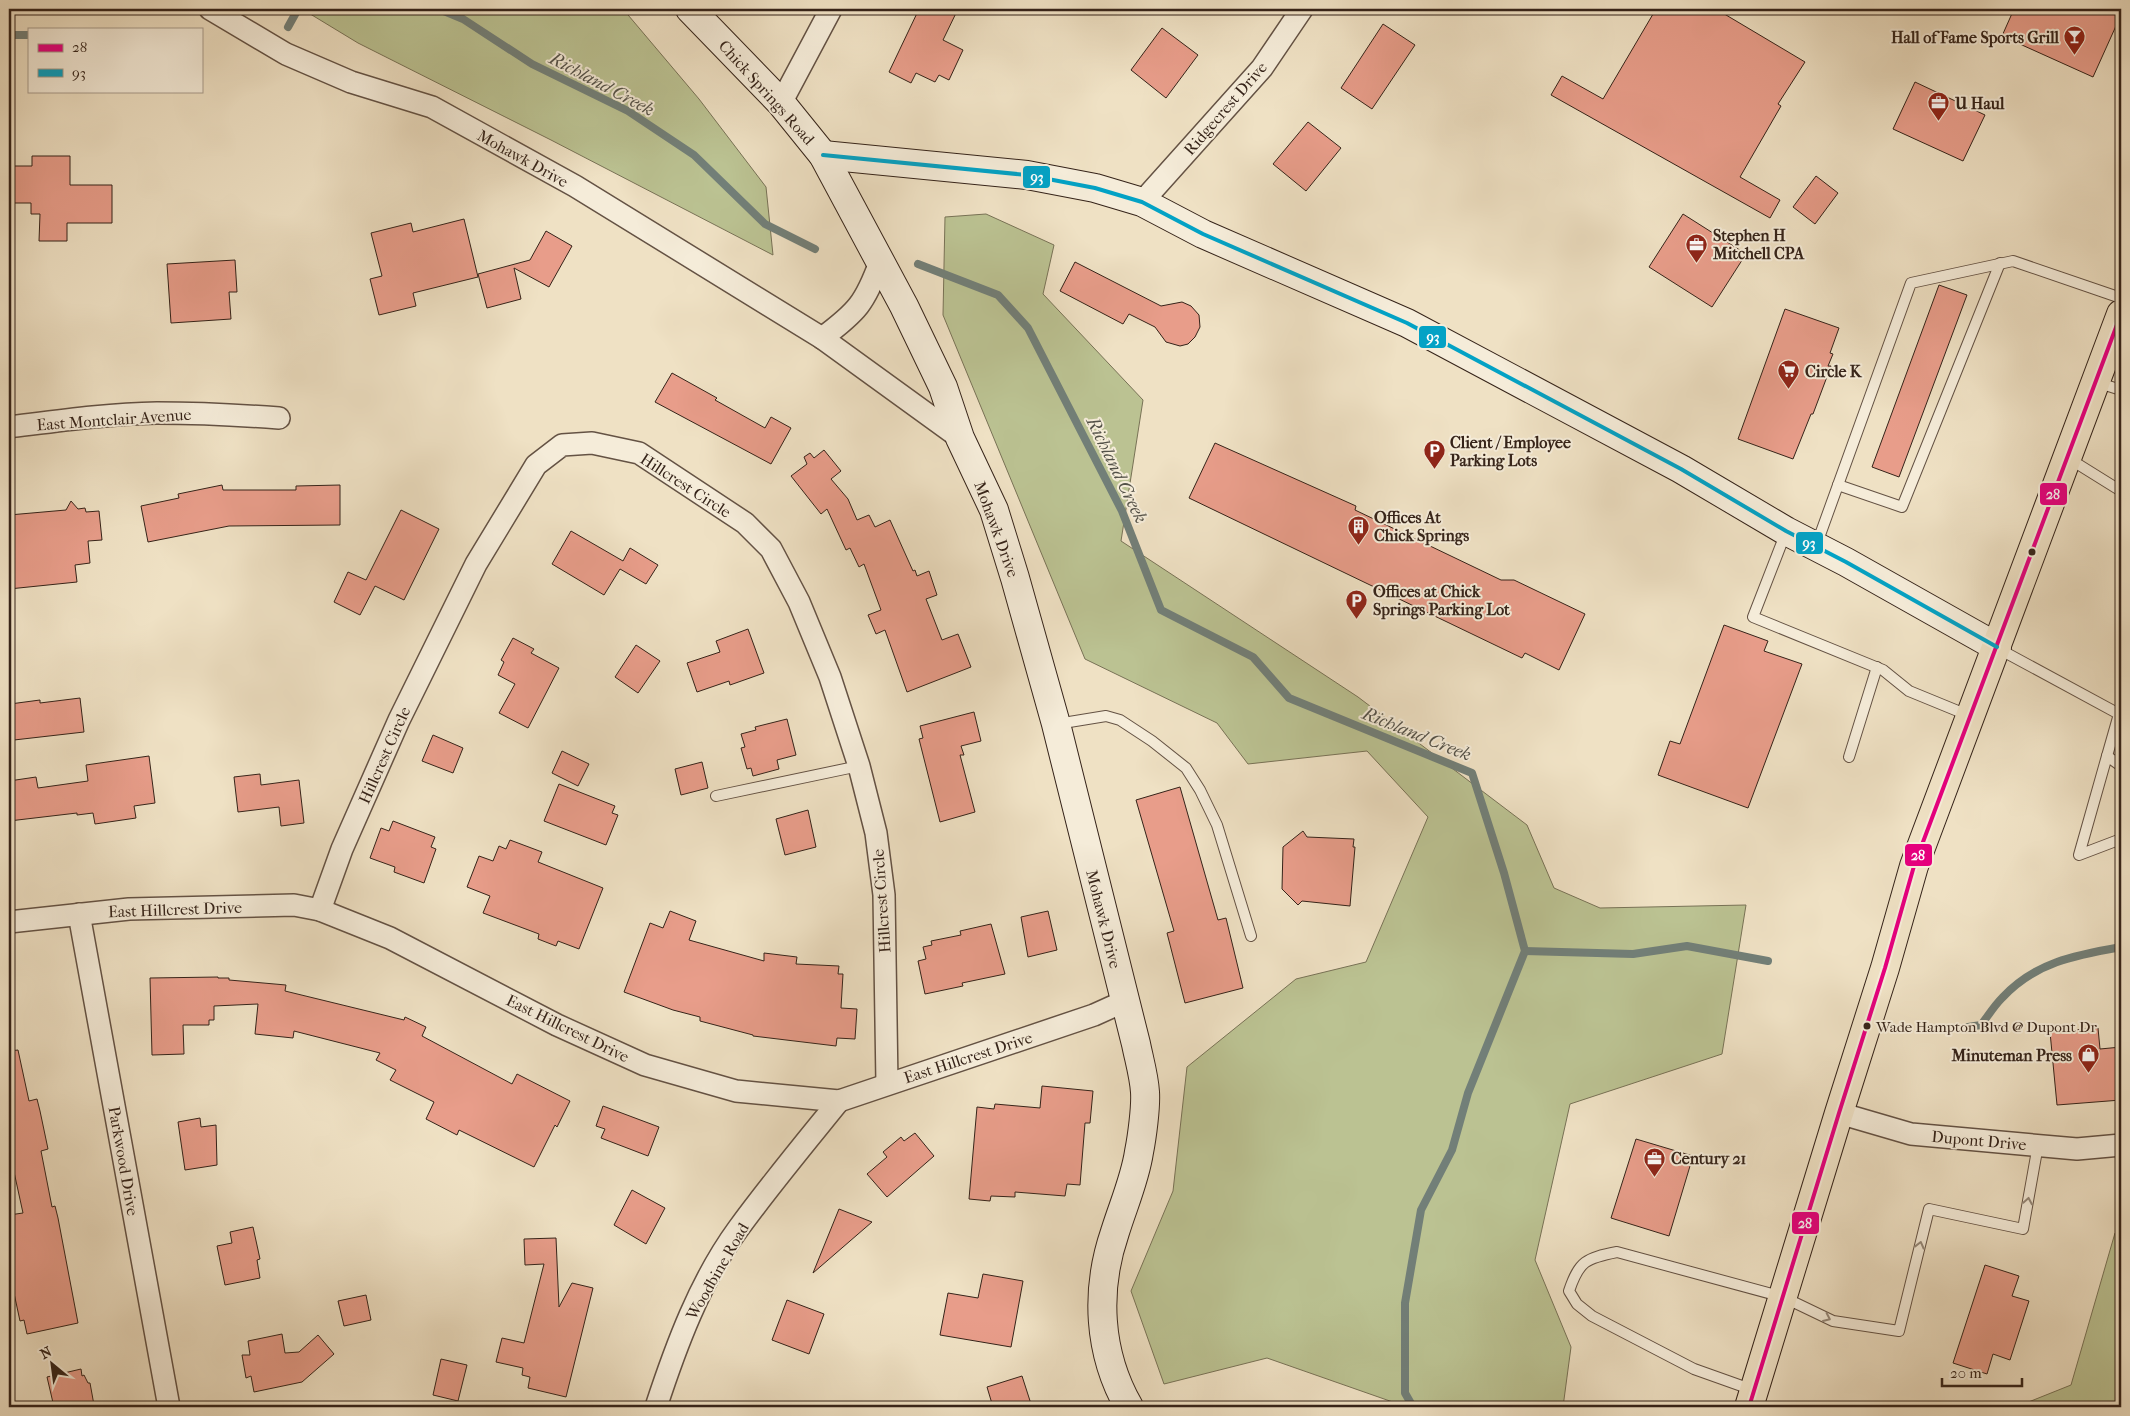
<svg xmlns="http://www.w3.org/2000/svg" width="2130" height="1416" viewBox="0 0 2130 1416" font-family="'IM FELL French Canon',serif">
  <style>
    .green { fill: #bbc292; stroke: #787256 }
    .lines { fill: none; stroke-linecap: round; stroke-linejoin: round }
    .stream { stroke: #727f78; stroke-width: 8 }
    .building { fill: #e89d8a; stroke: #352319 }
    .lane-casing { stroke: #645244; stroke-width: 12 }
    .street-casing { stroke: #645244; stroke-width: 24 }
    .secondary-casing { stroke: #352319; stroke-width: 30 }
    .primary-casing { stroke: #352319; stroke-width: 30 }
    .lane { stroke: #f5ecd9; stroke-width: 10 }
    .street { stroke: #f5ecd9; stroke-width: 21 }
    .secondary { stroke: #f5ecd9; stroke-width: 28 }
    .primary { stroke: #efe1c4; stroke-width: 28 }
    .bus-1-casing { stroke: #f5ecd9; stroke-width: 8 }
    .bus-2-casing { stroke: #f5ecd9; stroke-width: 8 }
    .bus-1 { stroke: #e5007d; stroke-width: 4 }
    .bus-2 { stroke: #03a2c5; stroke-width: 4 }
    .oneway { stroke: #958879 }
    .bus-dot { fill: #352319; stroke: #f5ecd9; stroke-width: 2 }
    .labels { text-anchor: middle; stroke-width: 4; stroke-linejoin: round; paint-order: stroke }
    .bus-label { font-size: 15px; fill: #352319; stroke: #f5ecd9; text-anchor: start }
    .poi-label { font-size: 16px; font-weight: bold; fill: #352319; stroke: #f5ecd9; text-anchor: start }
    .street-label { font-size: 16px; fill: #352319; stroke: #f5ecd9 }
    .water-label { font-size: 18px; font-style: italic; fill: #535148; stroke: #f5ecd9 }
    .line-badge { stroke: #f5ecd9; stroke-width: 2 }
    .badge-label { font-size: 14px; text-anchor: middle; font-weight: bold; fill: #fff }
  </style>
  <rect width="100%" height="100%" fill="#efe1c4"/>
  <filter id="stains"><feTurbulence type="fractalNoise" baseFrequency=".004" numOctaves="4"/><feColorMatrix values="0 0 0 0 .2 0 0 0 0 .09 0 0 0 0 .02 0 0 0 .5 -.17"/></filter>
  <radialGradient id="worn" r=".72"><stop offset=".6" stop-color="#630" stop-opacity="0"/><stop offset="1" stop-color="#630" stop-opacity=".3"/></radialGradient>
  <!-- green -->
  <g class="green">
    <path d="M302,9h321l76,90 67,88 7,68 -222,-115 -193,-97z"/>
    <path d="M986,214l68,31 -11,49 100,106 -22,141 237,156 169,128 27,63 46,20 146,-3 -24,149 -152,50 -35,156 36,87 -8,60h-156l-140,-49 -103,26 -33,-93 42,-100 14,-124 109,-88 70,-17 62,-145 -61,-66 -119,13 -31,-41 -132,-64 -142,-344 2,-98z"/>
    <path d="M2121,1230v177h-105l55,-22 44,-152z"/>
  </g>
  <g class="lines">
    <!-- stream -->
    <g class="stream">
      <path d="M439,9l24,10 69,45 96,47 66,44 71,69 50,25"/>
      <path d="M288,27l10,-18"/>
      <path d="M9,35h20"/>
      <path d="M918,264l80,31 30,33 94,183 39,99 92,47 36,41 183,75 32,100 21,78 -57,142 -16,57 -31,60 -16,93v90l8,14"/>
      <path d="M1525,951l108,3 54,-8 81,15"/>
      <path d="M1968,1027l13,-2c7,-9 13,-19 21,-27 33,-36 74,-43 119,-51"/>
    </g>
  </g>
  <!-- building -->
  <g class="building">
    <path d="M919,9h39l-15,31 20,10 -14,30 -10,-5 -4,7 -19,-9 -5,10 -22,-11z"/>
    <path d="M1656,9h60l89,53 -27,42 3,2 -41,71 40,23 -10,18 -219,-123 11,-19 41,23z"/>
    <path d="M2014,9h88l18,8 -27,60 -91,-41z"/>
    <path d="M1383,24l32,21 -43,64 -31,-21z"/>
    <path d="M1162,28l36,27 -32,43 -35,-28z"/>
    <path d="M1915,82l70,33 -22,46 -70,-32z"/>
    <path d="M1308,122l33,26 -35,43 -33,-27z"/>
    <path d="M32,156h38v29h42v38h-45v18h-28l1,-27h-9v-11h-22v-37h23z"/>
    <path d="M1816,176l22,17 -23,31 -22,-17z"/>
    <path d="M1683,214l63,40 -34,53 -63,-40z"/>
    <path d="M464,219l14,58 -65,16 3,13 -37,9 -9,-36 12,-3 -11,-43 40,-10 2,9z"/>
    <path d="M546,231l26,15 -23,41 -35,-19 7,31 -34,9 -9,-34 52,-14z"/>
    <path d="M235,260l2,32h-8l2,27 -60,4 -4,-59z"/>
    <path d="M1075,262l86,44 21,-4 9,4 8,9 1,12 -5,10 -7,7 -8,2 -14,-4 -11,-15 -26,-13 -6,10 -63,-33z"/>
    <path d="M1939,285l28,10 -68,182 -27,-10z"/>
    <path d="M1785,309l54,19 -9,25 3,1 -5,12h3l-18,48h-2l-18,45 -55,-20z"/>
    <path d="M672,373l45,25 -2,2 50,28 6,-11 20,11 -20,36 -116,-62z"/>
    <path d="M1215,443l141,63 -1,4 146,70h13l71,34 -26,56 -34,-17 -3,5 -333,-160z"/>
    <path d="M824,450l17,21 -10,8 17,20 9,21 12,-5 6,12 15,-7 23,51 2,-1 2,6 12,-5 8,24 -11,4 16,41 16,-6 13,33 -64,25 -22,-62 -9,4 -8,-19 13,-5 -17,-46 -5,3 -9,-19 -4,2 -19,-41 -6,5 -30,-38 16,-12 -3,-7 6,-4 4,5z"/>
    <path d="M222,485l1,5h73v-4l44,-1v40l-111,1 -81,16 -7,-36 38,-8 -1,-4z"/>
    <path d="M71,501l7,8 7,-1 1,4 13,-1 3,29 -14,1 2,22 -15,2 2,17 -68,7v-74l57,-5z"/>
    <path d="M401,510l38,19 -35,71 -29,-14 -15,29 -26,-13 14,-30 18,8z"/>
    <path d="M571,531l52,30 7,-13 28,17 -12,19 -26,-15 -16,26 -52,-31z"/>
    <path d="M1724,625l44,16 -4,10 38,13 -54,144 -90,-33 12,-34 10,3z"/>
    <path d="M748,629l16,44 -34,12 -1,-4 -32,11 -10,-29 33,-11 -4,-11z"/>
    <path d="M513,638l21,11 -3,4 28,15 -31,60 -29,-15 16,-29 -17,-9 6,-13 -3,-2z"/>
    <path d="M636,645l24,16 -22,32 -23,-16z"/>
    <path d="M80,698l4,34 -70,8 -4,-36 30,-4v3z"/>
    <path d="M974,712l7,29 -20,5 3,9h-4l15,57 -35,10 -21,-83 4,-1 -3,-12z"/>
    <path d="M787,719l9,36 -19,5 2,9 -26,7 -2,-8 -4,1 -6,-21 4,-1 -4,-13 15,-4 -1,-3z"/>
    <path d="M433,735l30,13 -10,25 -31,-12z"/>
    <path d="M562,751l27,13 -11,22 -26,-13z"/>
    <path d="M149,756l6,47 -21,3 2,12 -41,6 -2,-11 -16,2v-2l-68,8v-40l27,-4 2,11 50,-7 -2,-16z"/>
    <path d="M702,762l6,26 -27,7 -6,-26z"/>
    <path d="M260,774l1,11 38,-5 5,43 -23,3 -2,-19 -41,5 -4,-35z"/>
    <path d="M559,784l56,22 -3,7 6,2 -12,30 -62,-24z"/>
    <path d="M1180,787l38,133 8,-2 17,70 -58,15 -18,-70 7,-2 -38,-131z"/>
    <path d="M808,810l8,37 -31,8 -9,-36z"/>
    <path d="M393,821l42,16 -4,10 5,2 -12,34 -30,-11 1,-5 -25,-9 11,-30 8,3z"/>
    <path d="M1303,831l4,6 47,2 -1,8h2l-5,59 -48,-5 -4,4 -16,-16 1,-42z"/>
    <path d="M510,840l32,12 -4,10 65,26 -24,61 -21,-8 -2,5 -18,-7 1,-5 -56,-21 7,-17 -23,-9 12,-31 14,5 6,-15 7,3z"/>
    <path d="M670,911l26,10 -7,19 75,21v-8l33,4 -1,7 43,2 -1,8h5l-2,34 16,1 -2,30 -18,-1 -1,8 -83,-10v-1l-53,-14v-4l-27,-7 -49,-18 26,-69 13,5z"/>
    <path d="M1048,911l9,39 -29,7 -7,-40z"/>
    <path d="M991,924l14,50 -43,9 1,3 -38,8 -7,-33 8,-2 -3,-12 9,-2 -1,-4 30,-6 -1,-4z"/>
    <path d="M218,977v1h11v2l57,5 -1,6 119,29 1,-3 21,10 -4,9 90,48 5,-10 53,27 -13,26 -2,-2 -21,42 -75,-37 -2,5 -31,-16 8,-17 -44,-22 6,-10 -20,-10 4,-7 -86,-22 -1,7 -38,-4 3,-30 -44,2v14h-5v5h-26l1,29 -32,1 -2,-77z"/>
    <path d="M2098,1028l2,21 21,-2v53l-64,5 -7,-73z"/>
    <path d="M18,1050l11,51 8,-2 3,12 8,38 -7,2 11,56 3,-1 3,12 20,105 -51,11 -3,-14 -4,1 -11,-51v-55l14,-2 -14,-64v-98z"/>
    <path d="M1042,1086l51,5 -3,32h-5l-5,62 -13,-1 -2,12 -50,-4v5l-24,-1 -1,5 -21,-2 8,-92 17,2 1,-5 45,4z"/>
    <path d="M603,1106l56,21 -11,29 -47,-18 4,-9 -9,-3z"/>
    <path d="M200,1118l1,9 15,-2 1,40 -32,5 -7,-48z"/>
    <path d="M915,1133l19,23 -47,41 -20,-23 20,-17 -4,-5 18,-15 3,4z"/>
    <path d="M1636,1139l57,17 -24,80 -58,-18z"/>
    <path d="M632,1190l33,18 -19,36 -32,-19z"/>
    <path d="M839,1209l33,13 -59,51z"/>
    <path d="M253,1227l7,32 -3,1 3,18 -35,7 -8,-39 15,-3 -2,-11z"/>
    <path d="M556,1238l3,69 13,-24 21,5 -27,109 -38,-9 2,-11 -8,-2 1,-7 -27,-6 6,-24 22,5 20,-79 -19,1 -1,-26z"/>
    <path d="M1985,1265l34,11 -7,20 17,5 -19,59 -17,-6 -6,20 -34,-11z"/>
    <path d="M983,1274l40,7 -12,66 -71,-12 8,-42 30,5z"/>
    <path d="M366,1295l5,25 -27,6 -6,-25z"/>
    <path d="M787,1300l37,14 -15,40 -37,-14z"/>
    <path d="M282,1334l3,19 14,-1 19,-17 16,19 -32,28 -48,10 -3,-16 -5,2 -4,-23h8l-2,-14z"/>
    <path d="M441,1359l26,6 -9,36 -25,-6z"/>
    <path d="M81,1369l1,7 2,-1 4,8h2l4,22 -12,2h-28l-7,-30z"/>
    <path d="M1022,1376l10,31h-39l-6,-20z"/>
  </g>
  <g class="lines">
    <defs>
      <g id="lane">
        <path d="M2096,382l25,8"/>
        <path d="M2068,458l53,33"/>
        <path d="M1838,485l64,22 98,-244"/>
        <path d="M1786,532l-33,85 130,53 26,21 61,25"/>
        <path d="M1816,546l95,-263 102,-22 108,37"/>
        <path d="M1997,648l122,66 -12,42"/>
        <path d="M1057,724l49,-8 14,4 32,21 34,27 14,22 17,35 34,111"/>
        <path d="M1849,757l28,-90"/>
        <path d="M2121,766l-14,-10 -28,99 42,-16"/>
        <path d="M716,796l143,-30"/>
        <path d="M1753,1390l-59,-21 -102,-53 -15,-12 -8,-13c10,-30 17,-33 48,-39l166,45 50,24 66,10 30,-122 94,20 15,-84"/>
      </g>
      <g id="street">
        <path d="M210,9l76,45 65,28 81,25 143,79 247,152 138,100"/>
        <path d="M781,103l50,-94"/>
        <path d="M1142,202l120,-134 40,-59"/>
        <path d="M822,338c35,-26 43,-35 58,-76"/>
        <path d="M9,427c49,-6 98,-13 148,-14 41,0 81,2 122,5"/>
        <path d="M320,910l22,-61 57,-129 77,-156 60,-99 26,-20 30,-2 47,10 106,70 26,26 28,53 31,75 29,89 17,67 8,62 3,189"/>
        <path d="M79,914l90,493"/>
        <path d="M9,922l120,-13 165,-4 26,5 70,28 167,87 88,40 91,26 103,10 255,-86 31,-14"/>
        <path d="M1839,1113l72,21 166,15 44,-4"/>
        <path d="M656,1407c20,-61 44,-126 82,-178 32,-44 67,-86 101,-128"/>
      </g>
      <g id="secondary">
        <path d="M690,9l91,94 42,52 81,151 39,81 17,51 34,72 21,68 41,146 80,320c3,15 8,32 9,48 1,15 -3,45 -6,60 -4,27 -16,54 -24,80 -20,58 -17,121 14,175"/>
        <path d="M823,155l204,20 68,13 47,14 61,32 204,89 274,146 105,62 60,31 151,85"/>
      </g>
      <path id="primary" d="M1749,1407l90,-294 46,-145 29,-102 207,-552"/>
    </defs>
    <!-- lane casing -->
    <use href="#lane" class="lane-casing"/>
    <!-- street casing -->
    <use href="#street" class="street-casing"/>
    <!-- secondary casing -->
    <use href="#secondary" class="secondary-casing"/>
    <!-- primary casing -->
    <use href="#primary" class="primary-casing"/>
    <!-- lane -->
    <use href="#lane" class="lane"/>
    <!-- street -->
    <use href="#street" class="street"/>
    <!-- secondary -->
    <use href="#secondary" class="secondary"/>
    <!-- primary -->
    <use href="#primary" class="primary"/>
    <defs>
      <path id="bus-1" d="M1749,1407l90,-294 46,-145 29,-102 207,-552"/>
      <path id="bus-2" d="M823,155l204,20 68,13 47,14 61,32 204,89 274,146 105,62 60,31 151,85"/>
    </defs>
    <!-- bus-1 casing -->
    <use href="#bus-1" class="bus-1-casing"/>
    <!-- bus-2 casing -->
    <use href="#bus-2" class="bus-2-casing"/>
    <!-- bus-1 -->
    <use href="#bus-1" class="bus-1"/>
    <!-- bus-2 -->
    <use href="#bus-2" class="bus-2"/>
  </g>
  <!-- one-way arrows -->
  <defs><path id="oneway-chevron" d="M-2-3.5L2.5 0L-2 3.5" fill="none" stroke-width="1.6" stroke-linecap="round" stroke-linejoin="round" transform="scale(1.25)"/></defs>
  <g class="oneway">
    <use href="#oneway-chevron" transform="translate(2028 1201) rotate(-80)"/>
    <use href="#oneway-chevron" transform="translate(1920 1245) rotate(-76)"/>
    <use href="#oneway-chevron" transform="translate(1827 1318) rotate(25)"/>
  </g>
  <!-- icons -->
  <defs>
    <symbol id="bar-pin" viewBox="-11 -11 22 30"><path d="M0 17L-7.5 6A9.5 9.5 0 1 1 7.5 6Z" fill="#8f2418" stroke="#f5ecd9"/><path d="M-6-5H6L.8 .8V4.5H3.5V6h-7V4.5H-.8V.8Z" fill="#fff"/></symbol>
    <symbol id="office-pin" viewBox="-11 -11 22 30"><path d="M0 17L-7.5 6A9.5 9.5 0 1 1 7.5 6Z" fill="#8f2418" stroke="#f5ecd9"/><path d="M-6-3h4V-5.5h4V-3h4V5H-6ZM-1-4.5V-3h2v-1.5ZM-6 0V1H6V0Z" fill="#fff"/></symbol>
    <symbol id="supermarket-pin" viewBox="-11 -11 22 30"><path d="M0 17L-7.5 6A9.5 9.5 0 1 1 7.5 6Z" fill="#8f2418" stroke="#f5ecd9"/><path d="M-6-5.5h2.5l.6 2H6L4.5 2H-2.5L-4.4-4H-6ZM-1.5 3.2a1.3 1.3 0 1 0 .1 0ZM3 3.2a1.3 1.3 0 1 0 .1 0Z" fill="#fff"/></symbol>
    <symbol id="parking-pin" viewBox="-11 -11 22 30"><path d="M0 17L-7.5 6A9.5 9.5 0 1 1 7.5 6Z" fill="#8f2418" stroke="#f5ecd9"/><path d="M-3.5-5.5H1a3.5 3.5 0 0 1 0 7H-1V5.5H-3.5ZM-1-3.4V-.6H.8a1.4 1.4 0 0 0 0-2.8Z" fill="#fff"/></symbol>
    <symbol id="building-pin" viewBox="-11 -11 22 30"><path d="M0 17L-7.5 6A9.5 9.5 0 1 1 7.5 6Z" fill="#8f2418" stroke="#f5ecd9"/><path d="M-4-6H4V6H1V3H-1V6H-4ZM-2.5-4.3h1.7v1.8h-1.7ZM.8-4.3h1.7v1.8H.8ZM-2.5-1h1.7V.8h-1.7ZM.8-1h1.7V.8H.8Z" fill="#fff"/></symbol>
    <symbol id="shop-pin" viewBox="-11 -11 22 30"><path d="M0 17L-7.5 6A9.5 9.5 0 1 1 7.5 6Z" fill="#8f2418" stroke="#f5ecd9"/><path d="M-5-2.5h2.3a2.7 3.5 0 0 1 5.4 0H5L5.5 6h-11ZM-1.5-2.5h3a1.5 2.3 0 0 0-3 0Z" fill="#fff"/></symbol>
  </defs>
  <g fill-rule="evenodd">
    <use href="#bar-pin" x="2062" y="24" width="25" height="34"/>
    <use href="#office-pin" x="1926" y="90" width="25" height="34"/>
    <use href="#office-pin" x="1684" y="232" width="25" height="34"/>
    <use href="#supermarket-pin" x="1776" y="358" width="25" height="34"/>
    <use href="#parking-pin" x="1422" y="438" width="25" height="34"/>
    <use href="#building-pin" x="1346" y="514" width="25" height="34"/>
    <use href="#parking-pin" x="1344" y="588" width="25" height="34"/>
    <use href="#shop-pin" x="2076" y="1042" width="25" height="34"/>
    <use href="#office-pin" x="1642" y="1146" width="25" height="34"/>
  </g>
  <!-- markers -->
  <g class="bus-dot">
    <circle cx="2032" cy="552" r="4.5"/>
    <circle cx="1867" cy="1026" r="4.5"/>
  </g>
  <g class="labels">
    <!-- bus labels -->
    <g class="bus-label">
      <text x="1876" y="1032">Wade Hampton Blvd @ Dupont Dr</text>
    </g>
    <!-- poi labels -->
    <g class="poi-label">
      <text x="2059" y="43" text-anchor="end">Hall of Fame Sports Grill</text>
      <text x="1955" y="109">U Haul</text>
      <text x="1713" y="241">Stephen H<tspan x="1713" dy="18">Mitchell CPA</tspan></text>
      <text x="1805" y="377">Circle K</text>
      <text x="1450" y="448">Client / Employee<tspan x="1450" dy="18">Parking Lots</tspan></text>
      <text x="1374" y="523">Offices At<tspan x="1374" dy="18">Chick Springs</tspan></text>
      <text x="1373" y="597">Offices at Chick<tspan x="1373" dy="18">Springs Parking Lot</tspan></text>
      <text x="2072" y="1061" text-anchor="end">Minuteman Press</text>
      <text x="1671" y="1164">Century 21</text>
    </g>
    <!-- street labels -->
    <g class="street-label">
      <text transform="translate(767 92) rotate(48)" y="6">Chick Springs Road</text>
      <text transform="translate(1225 108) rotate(-49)" y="6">Ridgecrest Drive</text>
      <text transform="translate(523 158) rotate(29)" y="6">Mohawk Drive</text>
      <text transform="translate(114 419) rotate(-4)" y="6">East Montclair Avenue</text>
      <text transform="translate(686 485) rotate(33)" y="6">Hillcrest Circle</text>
      <text transform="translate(997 529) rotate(70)" y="6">Mohawk Drive</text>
      <text transform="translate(384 755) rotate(-66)" y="6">Hillcrest Circle</text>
      <text transform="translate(881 901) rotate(-94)" y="6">Hillcrest Circle</text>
      <text transform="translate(175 909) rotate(-2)" y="6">East Hillcrest Drive</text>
      <text transform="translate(1104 919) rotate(76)" y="6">Mohawk Drive</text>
      <text transform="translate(568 1028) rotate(26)" y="6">East Hillcrest Drive</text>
      <text transform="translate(968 1057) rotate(-18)" y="6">East Hillcrest Drive</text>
      <text transform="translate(1979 1140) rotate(5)" y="6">Dupont Drive</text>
      <text transform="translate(124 1161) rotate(80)" y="6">Parkwood Drive</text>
      <text transform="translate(717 1271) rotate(-60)" y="6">Woodbine Road</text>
    </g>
    <!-- water labels -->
    <g class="water-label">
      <text transform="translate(602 84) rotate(28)" y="6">Richland Creek</text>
      <text transform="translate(1117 470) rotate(64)" y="6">Richland Creek</text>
      <text transform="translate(1417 734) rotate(22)" y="6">Richland Creek</text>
    </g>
  </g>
  <g class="line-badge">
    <rect x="1022" y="165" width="29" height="24" rx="5" fill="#03a2c5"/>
    <rect x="1418" y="325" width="29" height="24" rx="5" fill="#03a2c5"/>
    <rect x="2039" y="482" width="29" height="24" rx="5" fill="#e5007d"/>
    <rect x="1795" y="531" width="29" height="24" rx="5" fill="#03a2c5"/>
    <rect x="1904" y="843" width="29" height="24" rx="5" fill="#e5007d"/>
    <rect x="1791" y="1211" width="29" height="24" rx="5" fill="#e5007d"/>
  </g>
  <g class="badge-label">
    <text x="1037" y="182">93</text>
    <text x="1433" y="342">93</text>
    <text x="2053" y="499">28</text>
    <text x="1809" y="548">93</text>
    <text x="1918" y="860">28</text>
    <text x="1805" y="1228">28</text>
  </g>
  <!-- margin -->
  <rect width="2130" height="1416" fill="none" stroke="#efe1c4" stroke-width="30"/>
  <rect x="10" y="10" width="2110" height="1396" fill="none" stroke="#352319" stroke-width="2.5"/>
  <rect x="15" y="15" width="2100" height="1386" fill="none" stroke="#352319"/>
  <!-- legend -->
  <rect x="28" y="28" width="175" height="65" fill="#f5ecd9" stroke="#a89c8c"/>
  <rect x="38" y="44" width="25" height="8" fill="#e5007d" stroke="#a89c8c"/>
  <text x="72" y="52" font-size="15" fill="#352319">28</text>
  <rect x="38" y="69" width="25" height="8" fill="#03a2c5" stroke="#a89c8c"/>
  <text x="72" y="78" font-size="15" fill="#352319">93</text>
  <!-- north arrow -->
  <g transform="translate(52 1364) rotate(331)" stroke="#f5ecd9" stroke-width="4" paint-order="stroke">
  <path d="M0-4L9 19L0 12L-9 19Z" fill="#352319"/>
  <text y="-8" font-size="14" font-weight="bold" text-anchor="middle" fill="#352319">N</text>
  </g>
  <!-- scale -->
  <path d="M1942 1378v8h80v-8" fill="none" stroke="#352319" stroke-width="2.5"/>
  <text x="1950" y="1378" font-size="15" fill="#352319" stroke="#f5ecd9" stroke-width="4" paint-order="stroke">20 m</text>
  <rect width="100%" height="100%" filter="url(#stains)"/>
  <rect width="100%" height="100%" fill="url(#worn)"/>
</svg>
